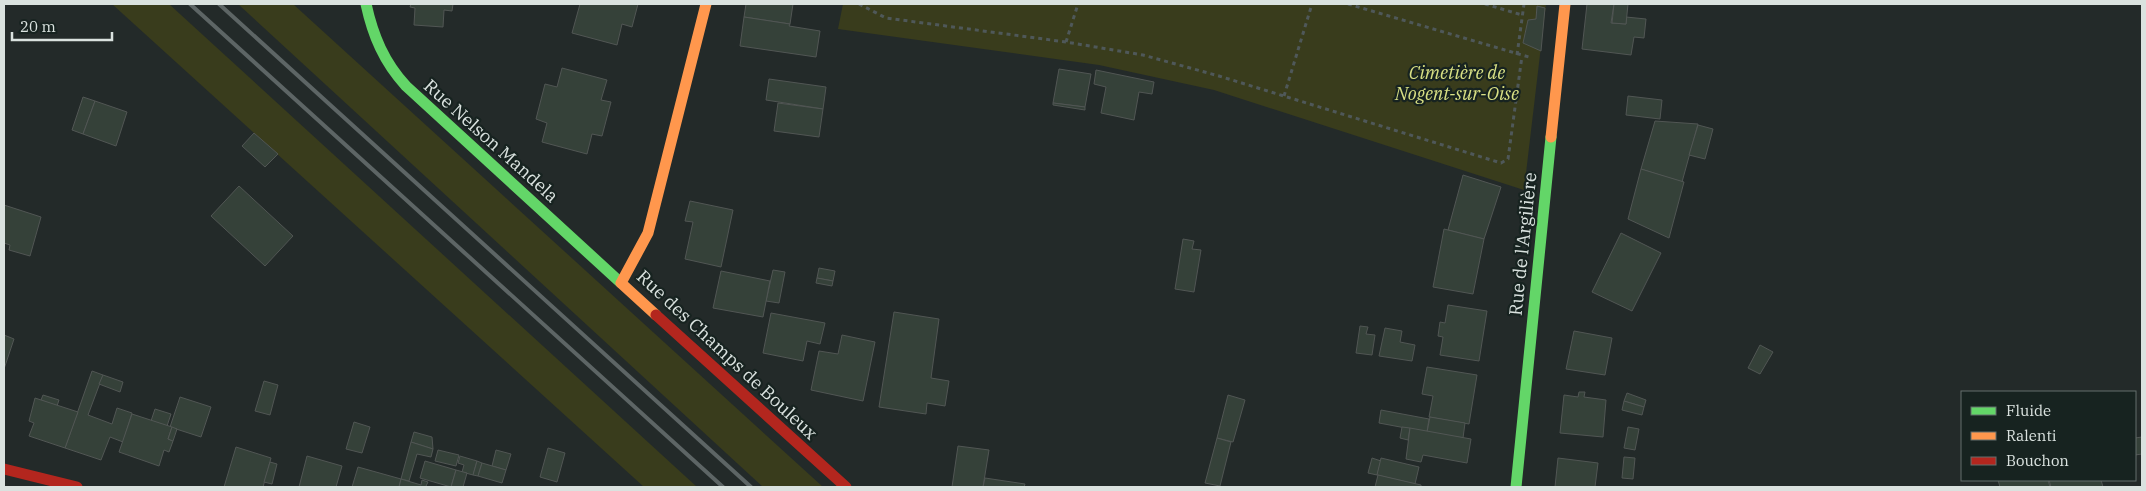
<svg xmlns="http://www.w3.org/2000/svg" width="2146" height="491" viewBox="0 0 2146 491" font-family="'IBM Plex Serif',serif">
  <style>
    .green { fill: #393c1c }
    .building { fill: #354139; stroke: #515654 }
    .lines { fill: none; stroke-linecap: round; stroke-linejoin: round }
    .path { stroke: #4f5859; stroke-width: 3; stroke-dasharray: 4 4; stroke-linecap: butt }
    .fast { stroke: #63d668; stroke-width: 11 }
    .slow { stroke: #ff974d; stroke-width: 11 }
    .jam { stroke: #b3261e; stroke-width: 11 }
    .rail { stroke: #5d6565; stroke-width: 4 }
    .labels { text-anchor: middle; stroke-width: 4.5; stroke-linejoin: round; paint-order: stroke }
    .park-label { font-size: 18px; font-style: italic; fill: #d8e084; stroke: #172320 }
    .street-label { font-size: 18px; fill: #dae2df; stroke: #172320 }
  </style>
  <rect width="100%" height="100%" fill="#232a29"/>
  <!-- green -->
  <g class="green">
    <path d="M112,4h57l528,483h-53z"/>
    <path d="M238,4h55l530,483h-60z"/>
    <path d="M843,4h703l-22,186 -310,-100 -115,-25 -261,-36z"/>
  </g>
  <!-- building -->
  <g class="building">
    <path d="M411,4h42l-1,7 -8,-1 -1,17 -29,-2 1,-17 -5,-1z"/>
    <path d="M580,4h58l-6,23 -10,-3 -5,21 -45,-12z"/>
    <path d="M746,4h47l-3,20 -46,-7z"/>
    <path d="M1587,4h27l-3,19 15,1v-7l20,2 -2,19 -10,-1 -3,18 -49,-6z"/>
    <path d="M1614,4h14l-2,20 -14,-1z"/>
    <path d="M1537,6l8,2 -4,43 -18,-8 5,-23 8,-1z"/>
    <path d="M744,17l46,7 -1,2 31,5 -4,26 -76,-11z"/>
    <path d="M562,68l45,12 -6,20 10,2 -9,34 -10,-2 -5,20 -45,-12 5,-19 -11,-4 9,-35 12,3z"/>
    <path d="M1059,69l32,5 -6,33 -32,-4z"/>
    <path d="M1096,70l58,12 -2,12 -13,-2 -5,28 -33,-7 5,-26 -12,-3z"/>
    <path d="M769,79l57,8 -3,22 -57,-9z"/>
    <path d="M1628,96l34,4 -2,19 -34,-4z"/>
    <path d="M83,97l12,4 -12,33 -11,-4z"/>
    <path d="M95,101l32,11 -11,34 -33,-12z"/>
    <path d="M778,103l45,6 -4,28 -45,-6z"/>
    <path d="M1053,103l32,4v3l-32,-5z"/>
    <path d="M1655,121l43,3 -16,58 -41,-13z"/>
    <path d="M1698,125l15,4 -8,30 -16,-4z"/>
    <path d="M254,133l24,21 -13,13 -23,-21z"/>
    <path d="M1641,169l43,13 -15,56 -41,-19z"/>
    <path d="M1463,175l38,12 -17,52 -36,-9z"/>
    <path d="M239,186l54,50 -28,30 -54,-50z"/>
    <path d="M690,201l43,9 -12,57 -36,-8 8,-37 -8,-1z"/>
    <path d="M4,205l37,12 -11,39 -21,-6 1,-5 -6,-2z"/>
    <path d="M1444,229l40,10 -11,55 -40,-7z"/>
    <path d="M1621,233l40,20 -29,58 -40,-19z"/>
    <path d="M1183,239l11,2 -2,8 9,1 -7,42 -19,-3z"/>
    <path d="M819,268l16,3 -2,10 -16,-3z"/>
    <path d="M773,270l12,2 -6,31 -13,-2z"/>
    <path d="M721,271l49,10 -7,36 -50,-9z"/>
    <path d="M817,278l16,3 -1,5 -16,-3z"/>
    <path d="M1448,305l39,6 -8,50 -39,-6 3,-18 -5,-1 2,-14 5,1z"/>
    <path d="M894,312l45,7 -8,59 18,3 -4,25 -18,-3 -1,11 -47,-7z"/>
    <path d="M771,313l54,10 -5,21 -13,-3 -4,20 -40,-8z"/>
    <path d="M1360,326l8,1 -2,7 9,1 -3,20 -16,-2z"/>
    <path d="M1385,328l17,3 -2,11 15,3 -3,16 -33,-5z"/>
    <path d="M1574,331l38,7 -7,37 -39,-6z"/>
    <path d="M4,335l10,4 -10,30z"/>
    <path d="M842,335l33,7 -12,59 -52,-11 8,-39 19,3z"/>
    <path d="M1760,345l13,7 -13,22 -12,-6z"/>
    <path d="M1427,367l50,8 -8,49 -40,-7 4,-21 -11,-2z"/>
    <path d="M92,371l11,4 -15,40 24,9 5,-16 15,5 -9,29 -13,-5 -9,23 -36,-12z"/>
    <path d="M103,375l20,7 -3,10 -21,-8z"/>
    <path d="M264,381l14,4 -8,30 -15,-4z"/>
    <path d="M1579,392h6l-1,5 22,3 -3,37 -43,-4 4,-38 14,2z"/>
    <path d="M1627,393l19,7 -2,7 -20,-6z"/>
    <path d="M43,395l16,5 -2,6 -16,-6z"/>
    <path d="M1228,395l17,5 -12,42 -16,-4z"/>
    <path d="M180,397l31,10 -10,30 -31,-10z"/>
    <path d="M35,398l43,14 -13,36 -36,-12 5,-13 -5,-2z"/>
    <path d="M1624,401l20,6 -2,8 -20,-5z"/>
    <path d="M155,409l16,5 -4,12 -16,-5z"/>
    <path d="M1381,410l48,9 -2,13 -48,-9z"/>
    <path d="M132,414l40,13 -4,12 5,2 -4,11 -5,-2 -5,16 -40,-14z"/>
    <path d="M1430,417l35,6 -2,15 -36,-6z"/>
    <path d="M354,422l16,5 -8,26 -16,-4z"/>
    <path d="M172,427l5,2 -4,12 -5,-2z"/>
    <path d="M1402,427l8,1 -2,12 -8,-2z"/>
    <path d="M1628,427l11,2 -4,21 -11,-2z"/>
    <path d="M1410,428l61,11 -4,24 -44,-8 -2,7 -15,-3z"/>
    <path d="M414,432l18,5 1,12 -22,-7z"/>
    <path d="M2142,437v17l-7,1v-17z"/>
    <path d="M1217,438l14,4 -11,44 -15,-3z"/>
    <path d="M411,442l22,7 -2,8 -14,-3 -8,27 -8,-2z"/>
    <path d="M958,446l31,4 -6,37h-31z"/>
    <path d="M236,447l35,11 -8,29h-39z"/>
    <path d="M548,448l17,5 -8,29 -17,-5z"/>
    <path d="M438,450l21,5 -3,11 -21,-5z"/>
    <path d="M496,450l15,4 -5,16 -14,-4z"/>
    <path d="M307,456l35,10 -6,21h-37z"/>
    <path d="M460,456l17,5 -4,14 -11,-3 2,-7 -6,-2z"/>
    <path d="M1624,457l11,1 -2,21 -11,-1z"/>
    <path d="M1372,458l9,3 -4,14 -9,-2z"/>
    <path d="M1381,458l38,9 -4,17 -38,-9z"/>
    <path d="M1558,458l40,5 -3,24h-40z"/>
    <path d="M425,461l31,9 -5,17 -31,-9z"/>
    <path d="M477,461l5,2 -4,13 -5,-1z"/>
    <path d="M270,462l7,2 -5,20 -8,-2z"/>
    <path d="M482,463l24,7 -4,13 -24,-7z"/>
    <path d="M358,467l43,12 -2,8h-47z"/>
    <path d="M456,470l11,3 -4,14h-12z"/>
    <path d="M1378,475l43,10v2h-46z"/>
    <path d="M985,478l40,6 -1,3h-41z"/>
    <path d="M401,479l20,6 1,-5 6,2 -2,4 3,1h-30z"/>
    <path d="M1998,480h50l2,7h-50z"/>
    <path d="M2049,480h52l2,7h-52z"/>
  </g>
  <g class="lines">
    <!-- path -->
    <g class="path">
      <path d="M859,4l27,14 180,24 77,13 76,21 282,87 7,-4 14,-103"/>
      <path d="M1348,4l181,53"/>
      <path d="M1485,4l37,11"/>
      <path d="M1066,42l12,-38"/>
      <path d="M1517,55l7,-51"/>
      <path d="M1284,96l28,-92"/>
    </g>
    <!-- fast -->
    <g class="fast">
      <path d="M366,4c7,32 18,58 40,82l215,197"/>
      <path d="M1516,487l35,-350"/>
    </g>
    <!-- slow -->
    <g class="slow">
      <path d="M1551,137l14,-133"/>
      <path d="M656,315l-35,-32 27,-50 58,-229"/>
    </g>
    <!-- jam -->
    <g class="jam">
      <path d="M656,315l190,172"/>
      <path d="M4,469l73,18"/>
    </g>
    <!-- rail -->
    <g class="rail">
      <path d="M190,4l533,483"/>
      <path d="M219,4l532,483"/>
    </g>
  </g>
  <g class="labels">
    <!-- park labels -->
    <g class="park-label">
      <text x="1457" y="79">Cimetière de<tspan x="1457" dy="21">Nogent-sur-Oise</tspan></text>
    </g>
    <!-- street labels -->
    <g class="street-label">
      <text transform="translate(491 141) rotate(42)" y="6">Rue Nelson Mandela</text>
      <text transform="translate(1523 244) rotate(-84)" y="6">Rue de l'Argilière</text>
      <text transform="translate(727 355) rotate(43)" y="6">Rue des Champs de Bouleux</text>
    </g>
  </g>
  <!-- border -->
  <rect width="2146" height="491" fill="none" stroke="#dae2df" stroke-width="10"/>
  <!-- legend -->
  <rect x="1961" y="391" width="175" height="90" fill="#172320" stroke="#656f6c"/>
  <rect x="1971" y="407" width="25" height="8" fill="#63d668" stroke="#656f6c"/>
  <text x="2006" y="416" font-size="15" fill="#dae2df">Fluide</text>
  <rect x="1971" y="432" width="25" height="8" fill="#ff974d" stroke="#656f6c"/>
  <text x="2006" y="441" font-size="15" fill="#dae2df">Ralenti</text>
  <rect x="1971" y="457" width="25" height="8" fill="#b3261e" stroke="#656f6c"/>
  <text x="2006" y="466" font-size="15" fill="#dae2df">Bouchon</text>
  <!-- scale -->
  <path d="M12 32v8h100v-8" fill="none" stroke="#dae2df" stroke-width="2.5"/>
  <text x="20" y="32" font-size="15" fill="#dae2df" stroke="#172320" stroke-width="4" paint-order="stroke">20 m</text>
</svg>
